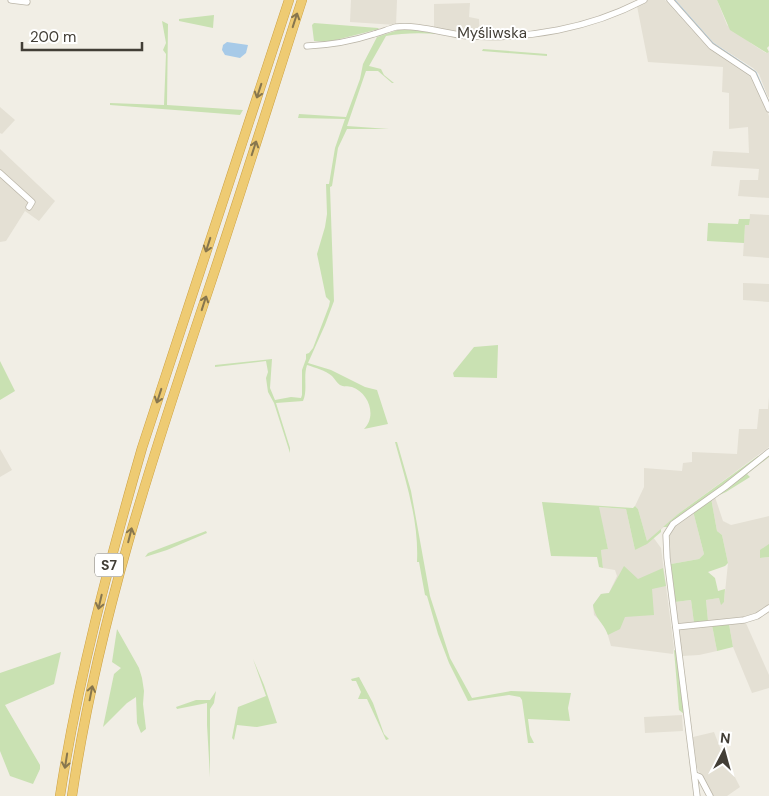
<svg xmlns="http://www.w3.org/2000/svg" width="769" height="796" viewBox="0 0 769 796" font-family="'DM Sans',sans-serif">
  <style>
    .residential { fill: #e4e0d4 }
    .green { fill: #c9e1b2 }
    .water { fill: #a7cae8 }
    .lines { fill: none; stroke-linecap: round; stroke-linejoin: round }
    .stream { stroke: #a7cae8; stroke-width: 1 }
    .minor-casing { stroke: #bbb6a9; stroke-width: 7 }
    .highway-casing { stroke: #cca144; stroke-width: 10 }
    .minor { stroke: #fff; stroke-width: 5.5 }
    .highway { stroke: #eecb73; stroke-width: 9 }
    .oneway { stroke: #87764e }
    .labels { text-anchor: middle; stroke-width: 4; stroke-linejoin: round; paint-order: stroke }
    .shield { fill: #fff; stroke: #7b7872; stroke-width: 1 }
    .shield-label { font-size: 14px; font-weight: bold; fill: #423e36 }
    .street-label { font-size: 15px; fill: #423e36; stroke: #fff }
  </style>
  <rect width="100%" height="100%" fill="#f1eee5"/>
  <!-- residential -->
  <g class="residential">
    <path d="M351,0h46l-1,25 -46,-3z"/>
    <path d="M648,0h17l44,49 43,29 17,38v82l-31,-2 2,-16h18l1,-11 -48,-3 2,-15 36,2 -1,-26 -19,2v-36l-7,-1 1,-25 -75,-5 -11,-56z"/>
    <path d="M675,0h42l10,25 25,19 14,9 3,-1v45h-1l-9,-23 -6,-6 -44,-28z"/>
    <path d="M470,3l-1,14 10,2 1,16 -15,-1 -31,-5v-25z"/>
    <path d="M0,107l15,13 -13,14 -2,-1z"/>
    <path d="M0,149l55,52 -16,20 -14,-10 -19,30 -6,1z"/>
    <path d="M750,214l19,1v43l-26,-2 2,-31h4z"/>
    <path d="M743,283l26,1v18l-26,-2z"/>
    <path d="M769,397v50l-91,67 -25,23 8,11 13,100 -1,6 -62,-8 -6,-21 -11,-10 -1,-10 8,-11 8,-1 8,-17 -2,-6 -12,-2 -2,-18 7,-1 -10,-42 28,2 9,41 12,-9 -9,-32 -3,-3 9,-19v-19l38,3 1,-8 9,-1v-10l45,2 2,-25h18l2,-20h9z"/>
    <path d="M0,449l12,21 -12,7z"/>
    <path d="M715,497l8,24 8,4 38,-9v29l-9,13 9,-1v47l-11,9 -15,4 -35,4 -2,-21 13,-2 5,4 4,-39 -6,-28 -5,-4 -6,-33z"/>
    <path d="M693,511l11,43 -5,5 -28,5 -4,-25 3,-9 7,-8z"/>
    <path d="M691,600l3,23 -15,2 -4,-23z"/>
    <path d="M745,621l24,54v13l-17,5 -19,-46 -4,-23z"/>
    <path d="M712,625l5,26 -18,4 -17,1 -3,-27z"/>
    <path d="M682,715l1,16 -38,2 -1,-16z"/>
    <path d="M714,732l7,18 19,37 -13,9h-14l-16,-28 -4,-31z"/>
  </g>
  <!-- green -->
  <g class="green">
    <path d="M717,0h52v46l-2,2 2,4 -2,1 -37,-23z"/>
    <path d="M214,15l-1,13 -34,-7v-2z"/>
    <path d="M162,21l6,3 -1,81 76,5 -3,5 -130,-10v-2l54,2 2,-51 -3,-4 3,-7z"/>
    <path d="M314,23l64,5 1,1 -51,13 -14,-1 -2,-16z"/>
    <path d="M417,29l81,7v3c-36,-2 -77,-10 -112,-3l-17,30 12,3 3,6 10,8h-2l-14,-12h-12l-19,55 42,3h-42l-9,19 -6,38 -2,1 4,114 -9,24 -17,38 23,7 34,17 12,3 11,34 -24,5c13,-13 5,-36 -12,-42 -4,-1 -9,0 -12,-2 -3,-2 -5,-6 -8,-9 -7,-6 -16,-8 -25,-11 -4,12 1,25 -4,36l-27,2 14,45v5l-16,-50 -6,-11 -2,-14 2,-6 -2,-11 -51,6v-2l57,-6 -2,29 5,12 16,-3 10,1 1,-3v-25l4,-11v-5l3,-1 4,-5 16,-42 1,-5 -4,-4 -9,-43 8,-27 2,-13 -1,-30h3l6,-36 10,-29 -47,-1 1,-4 47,3 14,-38 3,-15 14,-27 21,-7z"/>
    <path d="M483,49l64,5v2l-65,-5z"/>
    <path d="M739,219h11l-1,6h-4l-1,18 -37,-2 1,-18 30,1z"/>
    <path d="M498,345l-1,33 -43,-1 -1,-4 21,-26z"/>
    <path d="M0,361l15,30 -15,9z"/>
    <path d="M395,442h2l14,49 19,105 20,62 22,40 39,-7 60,2 -3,15 2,13 -42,-2 2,16 4,8h-6l-6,-43 -2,-3 -11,-2 -41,6 -19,-38 -11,-29 -11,-38 -2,-1 -6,-33h-2c2,-41 -11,-80 -22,-120z"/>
    <path d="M769,454v3l-22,17 3,3 -24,15 -11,5z"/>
    <path d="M758,456l1,1 -38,31 -42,28 -12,11h-4l15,-13z"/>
    <path d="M711,498l6,33 5,4 6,28 -3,3 -17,6 7,6 3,13 7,-2 -1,13 -3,3 -2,-7 -13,2 2,21 -14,2 -3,-23 -16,2 -4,-38 28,-5 5,-5 -11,-43z"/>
    <path d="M542,502l91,6 2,-2 3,3 9,32 14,-12v3l-14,12 -12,6 -9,-41 -27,-2 9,42 -7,1 2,18 -4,-1 -2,-10 -46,-1z"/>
    <path d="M206,531l1,2 -40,17 -22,7 3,-4z"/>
    <path d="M769,544v13l-9,1v-8z"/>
    <path d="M624,566l14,13 25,-11 3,18 -14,3 2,26 -29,2 -5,12 -12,6c-5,-13 -13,-16 -15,-30l8,-11 8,-1z"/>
    <path d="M729,624l4,23 -16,4 -5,-26z"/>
    <path d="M117,629l22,39 3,10 2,13 -1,13 3,25 -5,4 -4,-10 -1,-26 -9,6 -24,24 11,-53 7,-6 -9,-6z"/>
    <path d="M674,650l2,1 8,63 -5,-4z"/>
    <path d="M61,652l-7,32 -49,21 35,60v4l-7,15 -23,-8 -10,-25v-78z"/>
    <path d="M253,659l11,26 13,38 -20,4 -20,-2 -3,15 -2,-2 6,-31 28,-11z"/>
    <path d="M359,677l14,26 11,31 5,5 -3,1 -19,-41h-9l3,-7 -5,-11h-4l-1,-2z"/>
    <path d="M216,691l-2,12 -4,6v68l-3,-52v-22l-30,6 -1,-2 20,-7h14z"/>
  </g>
  <!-- water -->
  <path class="water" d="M227,42l21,3 -2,8 -6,5 -15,-3 -3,-5 1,-5z"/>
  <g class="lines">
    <!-- stream -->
    <path class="stream" d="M675,0l38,43 43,29 12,28"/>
    <defs>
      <g id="minor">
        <path d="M11,0l16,2"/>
        <path d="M670,0l41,46 42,28 16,35"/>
        <path d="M307,46c23,-1 46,-5 67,-12 7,-2 15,-5 22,-7 21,-3 50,7 71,9 60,4 124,-8 177,-36"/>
        <path d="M0,173l32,29 -3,5"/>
        <path d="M676,627l68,-7 13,-4 12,-8"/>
        <path d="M695,775l5,2 10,19"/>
        <path d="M697,796l-30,-238 -1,-23 7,-11 52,-37 44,-35"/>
      </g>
      <g id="highway">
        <path d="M60,796c18,-118 49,-233 82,-348l147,-448"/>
        <path d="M72,796c25,-171 79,-335 134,-499 33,-98 64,-198 96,-297"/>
      </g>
    </defs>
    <!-- minor casing -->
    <use href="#minor" class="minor-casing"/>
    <!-- highway casing -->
    <use href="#highway" class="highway-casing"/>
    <!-- minor -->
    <use href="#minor" class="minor"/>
    <!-- highway -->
    <use href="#highway" class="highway"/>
  </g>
  <!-- one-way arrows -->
  <defs><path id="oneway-shaft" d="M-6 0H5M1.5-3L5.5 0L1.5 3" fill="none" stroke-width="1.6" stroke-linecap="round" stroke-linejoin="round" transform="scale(1.25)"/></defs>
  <g class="oneway">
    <use href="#oneway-shaft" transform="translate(295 20) rotate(-72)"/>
    <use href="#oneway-shaft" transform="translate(259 91) rotate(108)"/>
    <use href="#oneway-shaft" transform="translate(254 148) rotate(-72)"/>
    <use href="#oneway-shaft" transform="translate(208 245) rotate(108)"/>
    <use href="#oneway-shaft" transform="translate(204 303) rotate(-72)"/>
    <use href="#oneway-shaft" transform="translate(159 396) rotate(108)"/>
    <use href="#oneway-shaft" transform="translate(130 535) rotate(-76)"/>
    <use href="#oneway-shaft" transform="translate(100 602) rotate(103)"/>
    <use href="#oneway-shaft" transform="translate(91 693) rotate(-79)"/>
    <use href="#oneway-shaft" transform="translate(66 761) rotate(99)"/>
  </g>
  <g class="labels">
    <!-- shield labels -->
    <rect class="shield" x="95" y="553.5" width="28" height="23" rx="4"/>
    <g class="shield-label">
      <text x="109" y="570">S7</text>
    </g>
    <!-- street labels -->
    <g class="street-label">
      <text x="492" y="38">Myśliwska</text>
    </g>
  </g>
  <!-- north arrow -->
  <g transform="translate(724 751) rotate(6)" stroke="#ffffff" stroke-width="4" paint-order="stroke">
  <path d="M0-4L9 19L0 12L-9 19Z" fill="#423e36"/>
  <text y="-8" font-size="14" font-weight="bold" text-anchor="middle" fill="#423e36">N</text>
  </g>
  <!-- scale -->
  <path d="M22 42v8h120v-8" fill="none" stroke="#423e36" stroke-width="2.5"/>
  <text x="30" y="42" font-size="15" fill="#423e36" stroke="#ffffff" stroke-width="4" paint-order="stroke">200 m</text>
</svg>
